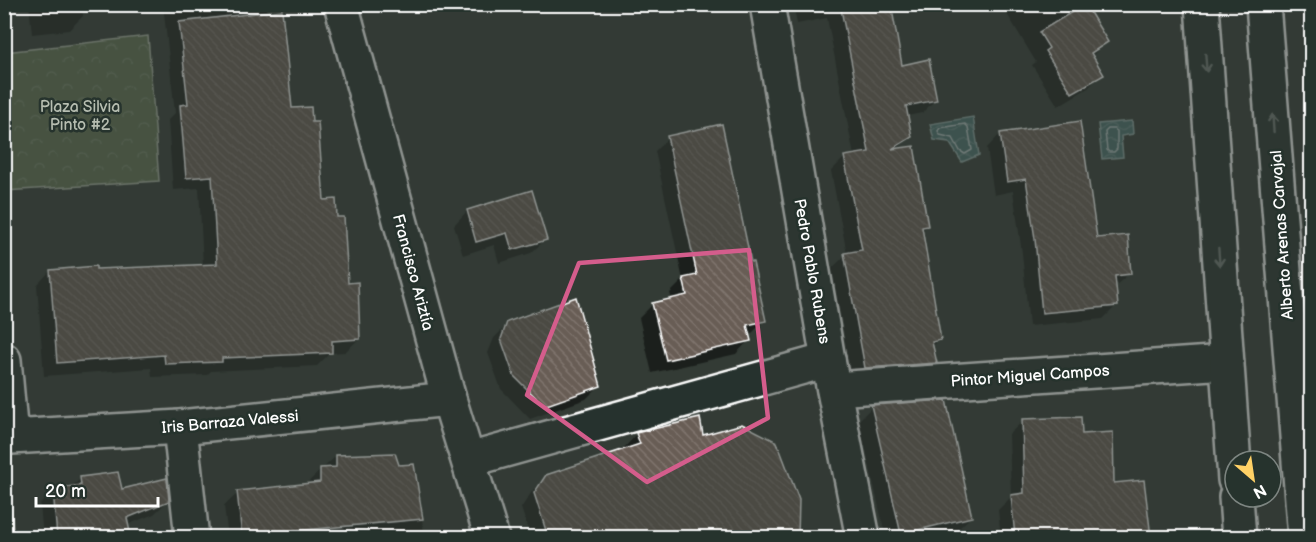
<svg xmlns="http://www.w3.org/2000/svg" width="1316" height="542" viewBox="0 0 1316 542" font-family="'Balsamiq Sans',sans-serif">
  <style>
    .park { fill: url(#park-crowns); stroke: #afb7a8; stroke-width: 1.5 }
    .water { fill: url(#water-waves); stroke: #92a9a7; stroke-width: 1.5 }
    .shadow { fill: #0007 }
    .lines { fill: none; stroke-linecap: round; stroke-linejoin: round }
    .shore { stroke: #b7c5c5; stroke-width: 1.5 }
    .building { fill: url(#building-back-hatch); stroke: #fff; stroke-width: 1.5 }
    .minor-casing { stroke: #fff; stroke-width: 38 }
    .tertiary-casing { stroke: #fff; stroke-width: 38 }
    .minor { stroke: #26332d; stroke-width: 33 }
    .tertiary { stroke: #26332d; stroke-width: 33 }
    .oneway { stroke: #727a76 }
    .marked { fill: none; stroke: #d45d8c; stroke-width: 4.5; stroke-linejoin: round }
    .labels { text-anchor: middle; stroke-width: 5; stroke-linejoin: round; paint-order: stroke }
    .park-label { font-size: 16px; fill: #b7beb1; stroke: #26332d }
    .street-label { font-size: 16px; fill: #fff; stroke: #26332d }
  </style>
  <defs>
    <pattern id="park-crowns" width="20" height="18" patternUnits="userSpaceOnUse" patternTransform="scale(1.5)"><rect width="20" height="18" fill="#5f6f51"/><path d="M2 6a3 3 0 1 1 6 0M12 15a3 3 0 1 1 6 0" fill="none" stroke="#77856b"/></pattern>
    <pattern id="water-waves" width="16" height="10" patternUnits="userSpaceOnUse" patternTransform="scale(1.5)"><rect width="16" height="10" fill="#4a6f6d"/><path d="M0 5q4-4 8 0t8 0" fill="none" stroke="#658583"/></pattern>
    <pattern id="building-back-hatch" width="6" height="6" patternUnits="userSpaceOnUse" patternTransform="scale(1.5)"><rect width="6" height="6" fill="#685d55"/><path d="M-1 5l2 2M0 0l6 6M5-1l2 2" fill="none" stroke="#7f756e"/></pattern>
  </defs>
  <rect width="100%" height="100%" fill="#333b35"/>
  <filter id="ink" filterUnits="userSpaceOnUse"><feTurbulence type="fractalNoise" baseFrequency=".0167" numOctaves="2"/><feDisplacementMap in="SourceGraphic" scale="12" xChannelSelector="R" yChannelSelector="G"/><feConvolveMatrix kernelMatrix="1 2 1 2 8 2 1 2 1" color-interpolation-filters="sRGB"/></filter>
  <g filter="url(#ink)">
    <!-- park -->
    <g class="park">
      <path d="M148,36l11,145 -154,10v-139z"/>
      <path d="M4,474h4l6,63h-9z"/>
    </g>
    <!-- water -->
    <g class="water">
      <path d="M973,117l6,38 -17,7 -13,-20 -15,-2 -4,-16z"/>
      <path d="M1132,121l1,13 -12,2 2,21 -21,2 -4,-35z"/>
    </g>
    <!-- shadow -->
    <g class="shadow">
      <path d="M29,4h53l1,12 -14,14 -37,4z"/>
      <path d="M163,4h102l26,106 31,91 24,83 13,55 -14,13 -15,1 -13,13 -106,5 -4,4 -55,2 -1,-9 -107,8 -7,-91 13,-14 153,-5 -4,-78 -26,2 -5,-70 7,-7z"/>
      <path d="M793,4h96l12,62 34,34 -13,13 -15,3 3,20 -13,13 30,77 -6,6 18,108 -7,7 4,16 -14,13 -70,5 -20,-113 15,-14 -16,-83 14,-14 9,-1 -27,-138 -30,6z"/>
      <path d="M1001,4h82l23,38 -15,15 11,17 -14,14 -30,18 -26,-41 4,-3z"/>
      <path d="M1000,134l130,139 -16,14 2,19 -13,13 -74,7 -7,-73 -9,-62 -19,4 -7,-47z"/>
      <path d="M668,138l82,126 15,56 -14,14h-3l1,6 -13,14 -84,19 -13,-55 14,-14 19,-4 -2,-7 13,-13 -28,-129z"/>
      <path d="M531,192l14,48 -14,13 -32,10 -5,-18 -31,10 -9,-30 13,-14z"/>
      <path d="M508,324l91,62 -13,13 -56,20 -29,-30 -13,-36 6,-15z"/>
      <path d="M872,407l99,110 -14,13 -31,8h-40l-27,-118z"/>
      <path d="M1023,421l90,64 29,-4 7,57h-148l-3,-28 13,-13 -2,-63z"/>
      <path d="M637,434l65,3 95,64v37h-266l-10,-30 12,-18 14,-14 77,-26v-2z"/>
      <path d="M336,456l62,11 15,-1 12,72h-197l-4,-32 14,-13 69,-10z"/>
      <path d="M81,478l39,13 48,10 -14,13 -27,11 2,13h-86l-3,-34 14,-14 17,-2z"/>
    </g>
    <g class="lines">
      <!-- shore -->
      <g class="shore">
        <path d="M965,124l3,3 4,23 -7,4 -5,-3 -7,-13 -13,-3 -2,-4 2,-3z"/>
        <path d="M1108,129h6l3,2v18l-3,3h-5l-2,-2 -2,-18z"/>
      </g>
    </g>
    <!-- building -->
    <g class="building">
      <path d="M840,4h51l11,61 27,-6 8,41 -31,6 6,31 -20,12 22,-3 14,80 -6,1 19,113 -9,2 5,21 -72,5 -21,-115 18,-3 -18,-94 25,-4z"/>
      <path d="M1085,4l23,38 -17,11 13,22 -32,18 -27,-42 4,-3 -10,-16z"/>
      <path d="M282,10l10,98 19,-1 1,15h6l6,78 12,-1 1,18h7l4,66 10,-1 2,57 -28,2v12l-110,5v4l-57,2 -1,-9 -107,8 -7,-93 46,-4v3l121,-5 -5,-88 -26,2 -6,-73 8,-1 -9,-82z"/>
      <path d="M1080,121l17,117 31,-3 3,39 -16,2 3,30 -76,7 -7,-74 -9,-60 -19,3 -7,-49z"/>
      <path d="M722,124l29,138h2l13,59 -19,4 4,16 -85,19 -14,-57 35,-8 -4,-17 14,-3 -30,-139z"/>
      <path d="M532,190l15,50 -35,10 -5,-17 -31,9 -9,-32z"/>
      <path d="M576,297l25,89 -57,20 -30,-30 -13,-37 6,-17z"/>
      <path d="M946,400l26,117 -71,17 -30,-129z"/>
      <path d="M1081,417l1,17 31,-2 1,51 30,-3 7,57h-136l-4,-42 13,-2 -2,-74z"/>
      <path d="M700,418l3,17 39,-11 35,18 22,58 -1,37h-250l-14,-44 12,-18 94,-31 -4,-11z"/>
      <path d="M395,453l4,12 15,-1 9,55 -128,12 1,6h-54l-5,-46 83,-9v-14l16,-1v-12z"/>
      <path d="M118,472l4,17 45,-11 2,23 -42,17 4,19h-74l-4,-48 28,-4 -1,-8z"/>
    </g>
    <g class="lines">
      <defs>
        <g id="minor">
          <path d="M341,4l108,395 43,139"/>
          <path d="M767,4l61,356 35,178"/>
          <path d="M4,360l7,77 169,-10 269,-28"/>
          <path d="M834,389l392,-27"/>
          <path d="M180,427l12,111"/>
          <path d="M469,460l359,-100"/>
        </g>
        <g id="tertiary">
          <path d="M1202,4l33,476"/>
          <path d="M1263,4l42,534"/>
          <path d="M1236,497l3,41"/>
        </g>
      </defs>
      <!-- minor casing -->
      <use href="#minor" class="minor-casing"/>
      <!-- tertiary casing -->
      <use href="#tertiary" class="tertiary-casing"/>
      <!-- minor -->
      <use href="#minor" class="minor"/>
      <!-- tertiary -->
      <use href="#tertiary" class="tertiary"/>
    </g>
    <!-- one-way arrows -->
    <defs><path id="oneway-shaft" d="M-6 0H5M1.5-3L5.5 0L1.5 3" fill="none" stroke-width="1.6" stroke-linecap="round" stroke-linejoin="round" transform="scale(1.5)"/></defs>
    <g class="oneway">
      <use href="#oneway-shaft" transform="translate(1206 63) rotate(86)"/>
      <use href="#oneway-shaft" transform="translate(1273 123) rotate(-94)"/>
      <use href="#oneway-shaft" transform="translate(1219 257) rotate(86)"/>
    </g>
  </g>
  <!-- marked area -->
  <path d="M0 0H1316V542H0ZM749,250l19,168 -121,64 -120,-87 52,-132z" fill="#333b35" fill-opacity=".55" fill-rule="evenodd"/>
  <path class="marked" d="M749,250l19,168 -121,64 -120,-87 52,-132z"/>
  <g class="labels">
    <!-- park labels -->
    <g class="park-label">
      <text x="80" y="112">Plaza Silvia<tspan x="80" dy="18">Pinto #2</tspan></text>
    </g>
    <!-- street labels -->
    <g class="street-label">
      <text transform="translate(1281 235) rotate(-94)" y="6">Alberto Arenas Carvajal</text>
      <text transform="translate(813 271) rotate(80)" y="6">Pedro Pablo Rubens</text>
      <text transform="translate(414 272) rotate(75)" y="6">Francisco Ariztía</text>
      <text transform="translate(1030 375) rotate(-4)" y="6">Pintor Miguel Campos</text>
      <text transform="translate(230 421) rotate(-5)" y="6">Iris Barraza Valessi</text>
    </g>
  </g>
  <!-- margin -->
  <rect width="1316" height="542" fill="none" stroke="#26332d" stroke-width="24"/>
  <rect x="12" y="12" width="1292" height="518" fill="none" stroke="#fff" stroke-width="2" filter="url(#ink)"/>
  <!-- north arrow -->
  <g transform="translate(1253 479) rotate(151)"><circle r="28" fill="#26332d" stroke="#7d8581" stroke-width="1.5"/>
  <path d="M0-4.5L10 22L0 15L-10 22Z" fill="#ffd166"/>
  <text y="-9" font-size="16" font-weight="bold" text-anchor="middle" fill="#ffffff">N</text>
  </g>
  <!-- scale -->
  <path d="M36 497v9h122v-9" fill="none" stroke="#ffffff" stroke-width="3"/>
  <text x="45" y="497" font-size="18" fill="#ffffff" stroke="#26332d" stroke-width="4.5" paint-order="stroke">20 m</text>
</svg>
